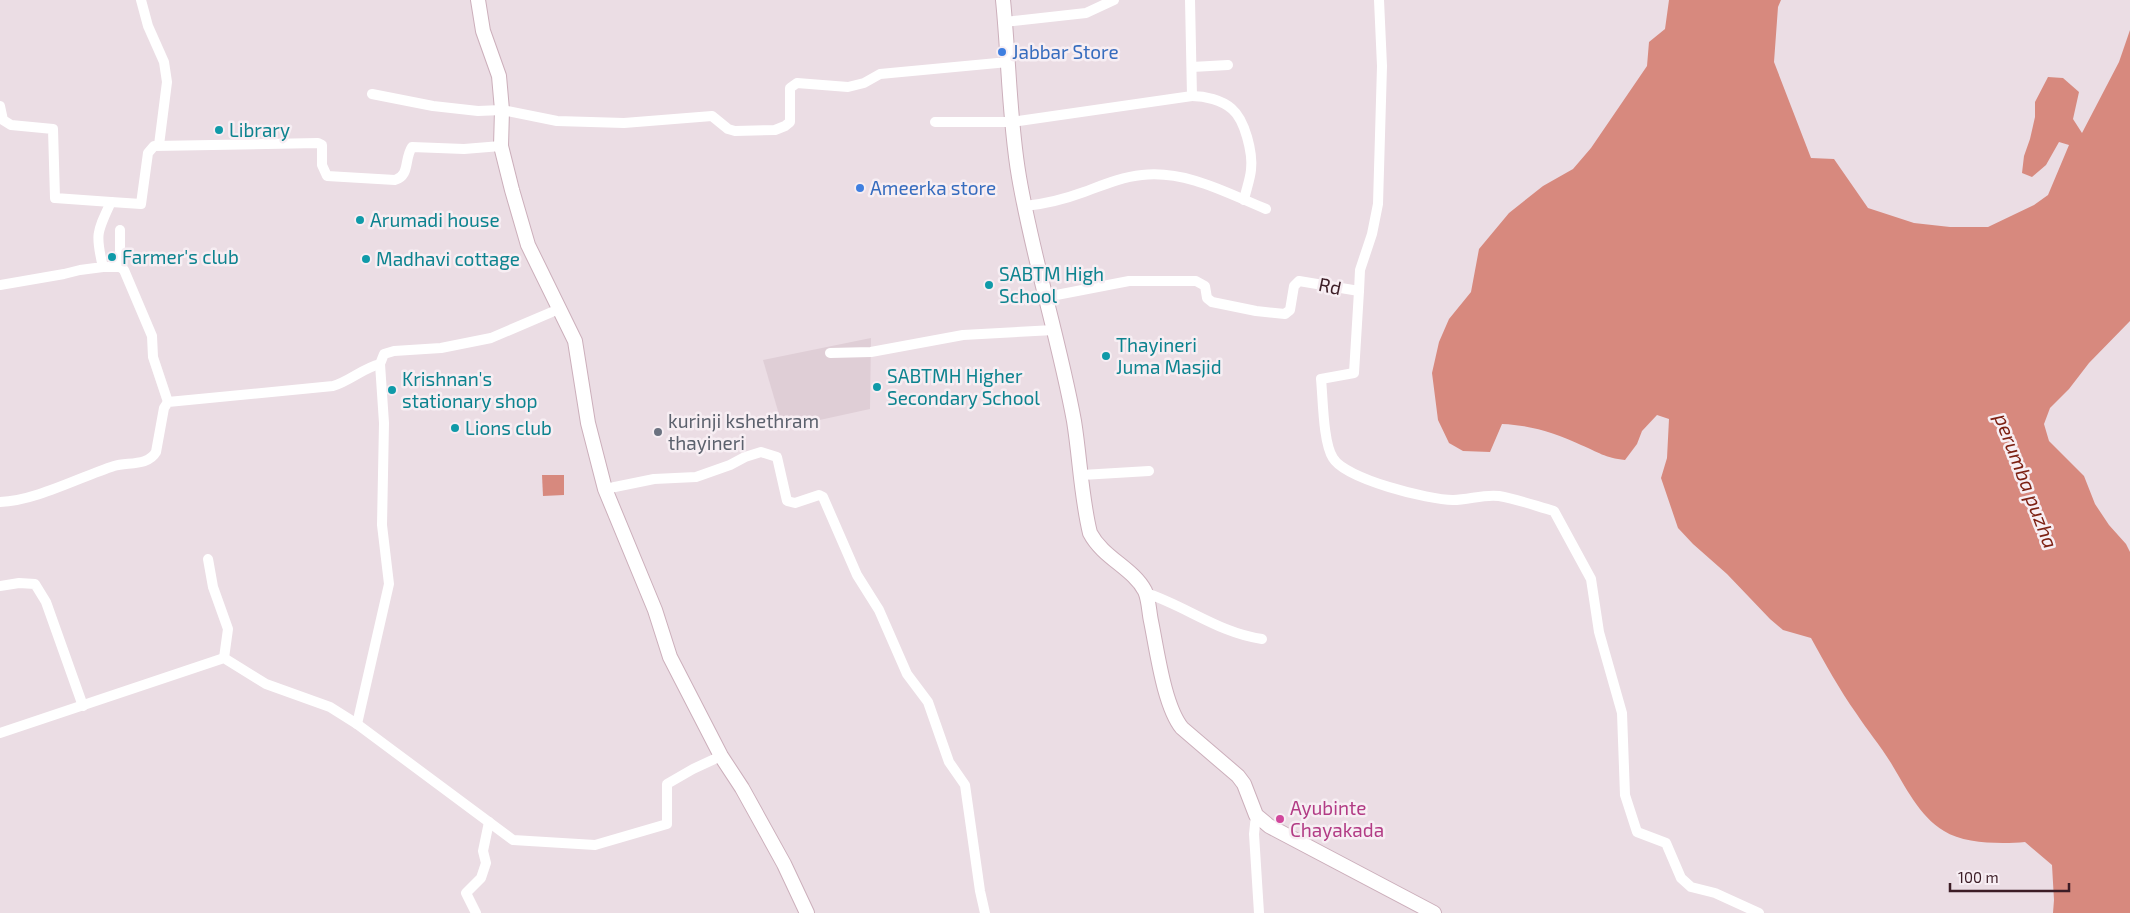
<svg xmlns="http://www.w3.org/2000/svg" width="2130" height="913" viewBox="0 0 2130 913" font-family="'Exo 2',sans-serif">
  <style>
    .built { fill: #dfced6 }
    .water { fill: #d7897e }
    .lines { fill: none; stroke-linecap: round; stroke-linejoin: round }
    .secondary-casing { stroke: #ccafbb; stroke-width: 16 }
    .minor { stroke: #fff; stroke-width: 10 }
    .secondary { stroke: #fff; stroke-width: 14 }
    .shop-dot { fill: #3f7fe0; stroke: #f7eef3; stroke-width: 2 }
    .culture-dot { fill: #0f9aa8; stroke: #f7eef3; stroke-width: 2 }
    .worship-dot { fill: #6b7280; stroke: #f7eef3; stroke-width: 2 }
    .hotel-dot { fill: #d1479c; stroke: #f7eef3; stroke-width: 2 }
    .labels { text-anchor: middle; stroke-width: 5; stroke-linejoin: round; paint-order: stroke }
    .shop-label { font-size: 19px; fill: #366cbe; stroke: #f7eef3; text-anchor: start }
    .culture-label { font-size: 19px; fill: #0d838f; stroke: #f7eef3; text-anchor: start }
    .street-label { font-size: 19px; fill: #3c1d26; stroke: #f7eef3 }
    .worship-label { font-size: 19px; fill: #5b616d; stroke: #f7eef3; text-anchor: start }
    .hotel-label { font-size: 19px; fill: #b23c85; stroke: #f7eef3; text-anchor: start }
    .water-label { font-size: 20px; font-style: italic; fill: #7d2012; stroke: #f7eef3 }
  </style>
  <rect width="100%" height="100%" fill="#ebdde4"/>
  <!-- built -->
  <path class="built" d="M871,338l-1,71 -87,19 -20,-68z"/>
  <!-- water -->
  <g class="water">
    <path d="M1669,0h112l-3,7 -4,55 37,96 23,1 34,49 46,15 36,4h38l46,-22 14,-10 21,-50 -10,-3 -13,23 -14,12 -10,-4 2,-17 6,-17 5,-22v-15l13,-25 15,1 16,14 -6,27 9,14 37,-71 11,-32v291l-41,42 -20,26 -19,19 -6,16 5,17 35,35 11,28 14,21 17,19 4,8v361h-77l1,-13 -2,-35 -27,-23c-23,2 -61,2 -81,-11 -25,-15 -39,-45 -53,-68 -11,-18 -24,-33 -35,-50 -17,-24 -31,-50 -45,-75l-28,-8 -13,-11 -43,-45 -34,-30 -15,-16 -17,-50 6,-20 2,-39 -12,-4 -15,16 -5,13 -12,16c-20,-2 -27,-8 -44,-15 -26,-12 -51,-20 -79,-21l-12,28 -27,-1 -14,-8 -11,-23 -6,-47 7,-31 10,-23 22,-27 8,-43 30,-36 34,-27 30,-17 18,-21 56,-82 2,-24 16,-13z"/>
    <path d="M542,475h22v20l-21,1z"/>
  </g>
  <g class="lines">
    <defs>
      <g id="secondary">
        <path d="M478,0l5,31 16,45 3,34 -1,36 11,44 16,55 47,96 13,82 17,66 50,121 15,47 51,99 21,32 42,76 23,49"/>
        <path d="M1003,0c6,59 6,119 16,177 14,82 40,162 55,244 6,37 7,75 16,112 13,25 43,35 55,58 4,9 4,21 6,30 6,29 13,85 31,107l56,48 6,8 12,31 13,11 165,87"/>
      </g>
    </defs>
    <!-- secondary casing -->
    <use href="#secondary" class="secondary-casing"/>
    <!-- minor -->
    <g class="minor">
      <path d="M141,0l7,26 16,36 3,20 -8,63"/>
      <path d="M1005,22l81,-9 28,-13"/>
      <path d="M1192,67l36,-2"/>
      <path d="M372,94l61,12 45,5 24,-1 55,11 67,2 88,-7 16,13 7,2 40,-1 10,-4 5,-4v-34l7,-5 51,4 16,-4 16,-9 128,-12"/>
      <path d="M1192,96c13,0 30,4 40,13 13,11 21,44 19,61 -1,10 -5,20 -7,30"/>
      <path d="M0,106l3,14 8,5 42,4 2,69 56,4"/>
      <path d="M935,122h77l180,-26 -2,-96"/>
      <path d="M1025,206c20,-2 40,-7 59,-14 19,-7 38,-15 58,-17 44,-5 85,18 124,34"/>
      <path d="M120,230v37"/>
      <path d="M103,267h17l4,3 28,66 1,21 15,45"/>
      <path d="M0,285l64,-11 16,-4 23,-3c-8,-33 -6,-35 8,-65l30,2 7,-51 6,-7 164,-3 4,2v20l5,11 68,4c15,-4 9,-21 17,-33l52,2 37,-3"/>
      <path d="M1359,291l-5,82 -33,6c2,19 2,64 12,79 12,21 96,42 120,42 16,0 30,-6 46,-4 18,3 37,10 55,15l37,68 8,53 23,81 3,82 12,37 29,11 15,35 10,9 24,6 44,20"/>
      <path d="M1046,297l83,-16h67l9,5 2,12 5,4 44,9 29,3 5,-4 4,-24 5,-5 60,10 1,-21 12,-36 6,-30 4,-138 -3,-66"/>
      <path d="M830,353l41,-1 92,-17 91,-5"/>
      <path d="M1082,475l67,-4"/>
      <path d="M605,489l49,-10 42,-2 34,-12 15,-8 16,-5 16,5 10,44 8,2 24,-8 4,2 34,78 22,35 28,64 21,28 21,60 16,23 15,106 5,22"/>
      <path d="M0,502c35,-1 80,-25 114,-36 14,-4 34,0 42,-14l8,-44 4,-6 165,-16c17,-5 30,-18 47,-22l4,-10 10,-3 47,-3 50,-10 68,-29"/>
      <path d="M208,559l5,28 15,42 -4,29"/>
      <path d="M0,586l19,-3 16,1 11,18 37,104"/>
      <path d="M1146,593c40,13 73,40 116,46"/>
      <path d="M357,724l32,-140 -7,-59 2,-102 -4,-59"/>
      <path d="M0,733l224,-75 42,26 64,23 27,17 156,116 82,5 72,-21v-40l26,-15 28,-13"/>
      <path d="M1256,815l-2,19 5,79"/>
      <path d="M476,913l-10,-20 15,-15 5,-15 -3,-12 6,-29"/>
    </g>
    <!-- secondary -->
    <use href="#secondary" class="secondary"/>
  </g>
  <!-- markers -->
  <g class="shop-dot">
    <circle cx="1002" cy="52" r="5"/>
    <circle cx="860" cy="188" r="5"/>
  </g>
  <g class="culture-dot">
    <circle cx="219" cy="130" r="5"/>
    <circle cx="360" cy="220" r="5"/>
    <circle cx="112" cy="257" r="5"/>
    <circle cx="366" cy="259" r="5"/>
    <circle cx="989" cy="285" r="5"/>
    <circle cx="1106" cy="356" r="5"/>
    <circle cx="877" cy="387" r="5"/>
    <circle cx="392" cy="390" r="5"/>
    <circle cx="455" cy="428" r="5"/>
  </g>
  <circle class="worship-dot" cx="658" cy="432" r="5"/>
  <circle class="hotel-dot" cx="1280" cy="819" r="5"/>
  <g class="labels">
    <!-- shop labels -->
    <g class="shop-label">
      <text x="1012" y="59">Jabbar Store</text>
      <text x="870" y="195">Ameerka store</text>
    </g>
    <!-- culture labels -->
    <g class="culture-label">
      <text x="229" y="137">Library</text>
      <text x="370" y="227">Arumadi house</text>
      <text x="122" y="264">Farmer's club</text>
      <text x="376" y="266">Madhavi cottage</text>
      <text x="999" y="281">SABTM High<tspan x="999" dy="22">School</tspan></text>
      <text x="1116" y="352">Thayineri<tspan x="1116" dy="22">Juma Masjid</tspan></text>
      <text x="887" y="383">SABTMH Higher<tspan x="887" dy="22">Secondary School</tspan></text>
      <text x="402" y="386">Krishnan's<tspan x="402" dy="22">stationary shop</tspan></text>
      <text x="465" y="435">Lions club</text>
    </g>
    <!-- street labels -->
    <g class="street-label">
      <text transform="translate(1330 286) rotate(12)" y="7">Rd</text>
    </g>
    <!-- worship labels -->
    <g class="worship-label">
      <text x="668" y="428">kurinji kshethram<tspan x="668" dy="22">thayineri</tspan></text>
    </g>
    <!-- hotel labels -->
    <g class="hotel-label">
      <text x="1290" y="815">Ayubinte<tspan x="1290" dy="22">Chayakada</tspan></text>
    </g>
    <!-- water labels -->
    <g class="water-label">
      <text transform="translate(2026 481) rotate(69)" y="7">perumba puzha</text>
    </g>
  </g>
  <!-- scale -->
  <path d="M1950 883v8h119v-8" fill="none" stroke="#3c1d26" stroke-width="2.5"/>
  <text x="1958" y="883" font-size="15" fill="#3c1d26" stroke="#f7eef3" stroke-width="4" paint-order="stroke">100 m</text>
</svg>
